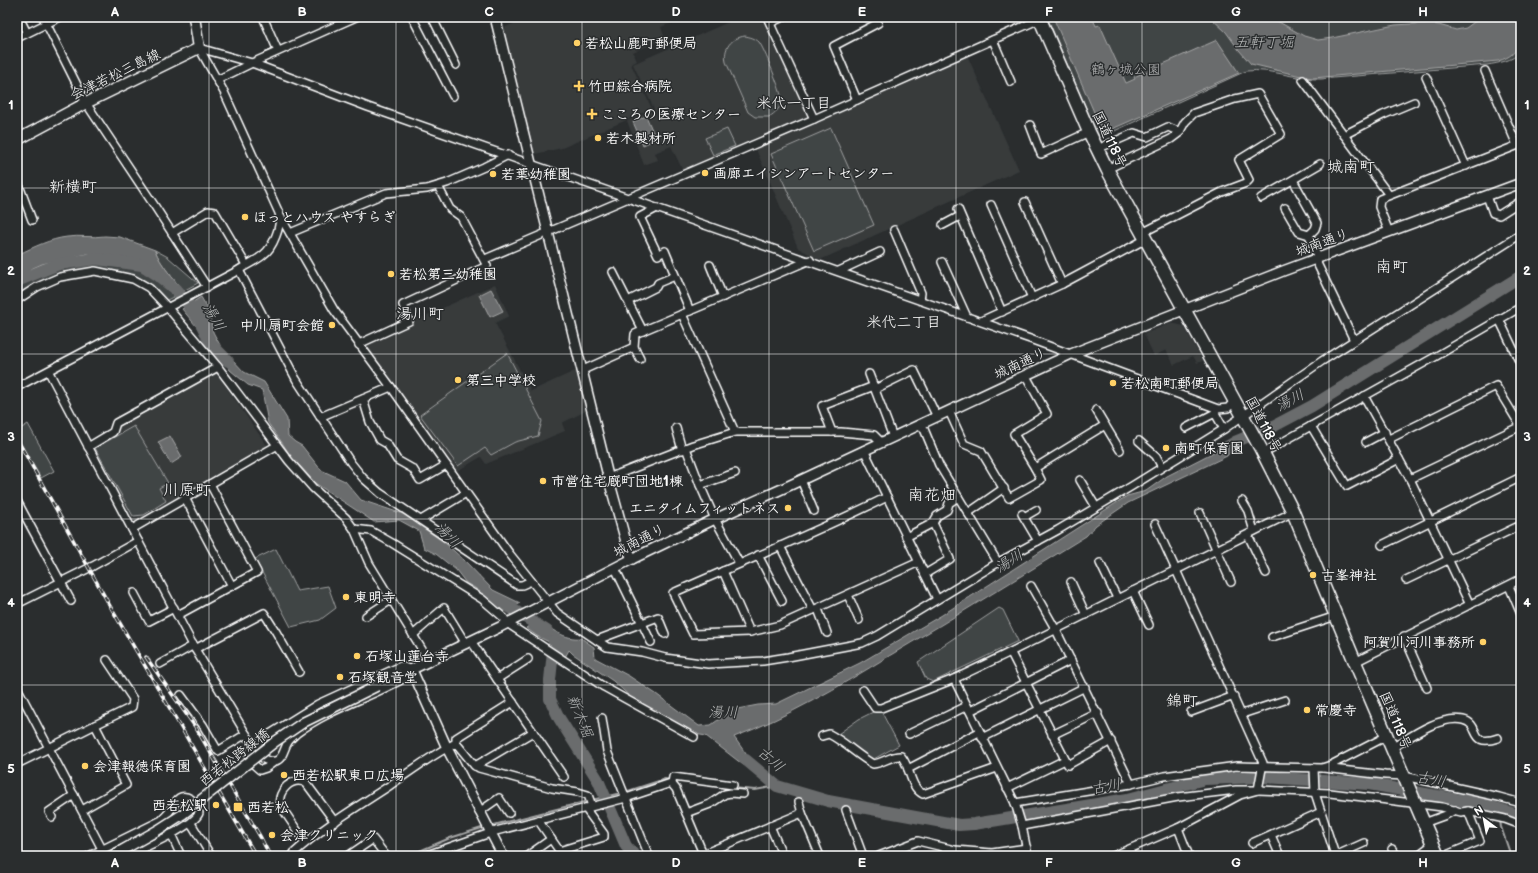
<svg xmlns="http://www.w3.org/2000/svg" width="1538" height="873" viewBox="0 0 1538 873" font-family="'Balsamiq Sans','Klee One',sans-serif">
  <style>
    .built { fill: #373a3b }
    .green { fill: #414445; stroke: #a0a2a2 }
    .water { fill: #6a6c6d; stroke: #a6a7a7 }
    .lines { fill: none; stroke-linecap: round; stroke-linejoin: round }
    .stream { stroke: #a6a7a7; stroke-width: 2 }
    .river { stroke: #6a6c6d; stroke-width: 12 }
    .street-casing { stroke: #fff; stroke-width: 10 }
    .secondary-casing { stroke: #fff; stroke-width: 12 }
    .primary-casing { stroke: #fff; stroke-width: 13 }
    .highway-casing { stroke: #fff; stroke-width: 15 }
    .street { stroke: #2a2d2e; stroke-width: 7 }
    .secondary { stroke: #2a2d2e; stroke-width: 9 }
    .primary { stroke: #2a2d2e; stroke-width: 10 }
    .highway { stroke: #2a2d2e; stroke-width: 12 }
    .rail-casing { stroke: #fff; stroke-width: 3.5 }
    .rail { stroke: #2a2d2e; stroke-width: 2; stroke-dasharray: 6; stroke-linecap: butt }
    .secondary-bridge-casing { stroke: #fff; stroke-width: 12; stroke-linecap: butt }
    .secondary-bridge { stroke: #2a2d2e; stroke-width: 9 }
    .grid { fill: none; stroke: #fff; stroke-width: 1; stroke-opacity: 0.55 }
    .poi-dot { fill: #ffd166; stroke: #2a2d2e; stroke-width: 1.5 }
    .labels { text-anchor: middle; stroke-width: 3; stroke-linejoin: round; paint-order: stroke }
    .poi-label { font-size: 14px; font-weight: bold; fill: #fff; stroke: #2a2d2e; text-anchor: start }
    .park-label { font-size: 14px; fill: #b3b4b5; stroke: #2a2d2e }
    .street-label { font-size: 14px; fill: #fff; stroke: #2a2d2e }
    .water-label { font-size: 15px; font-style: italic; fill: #b4b6b6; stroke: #2a2d2e }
    .neighbourhood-label { font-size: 15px; fill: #fff; stroke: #2a2d2e }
    .quarter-label { font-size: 16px; fill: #fff; stroke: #2a2d2e }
    .neatline { fill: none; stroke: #fff; stroke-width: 1.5 }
    .grid-label { font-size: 13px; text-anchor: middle; font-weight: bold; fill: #fff }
  </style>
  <rect width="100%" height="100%" fill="#2a2d2e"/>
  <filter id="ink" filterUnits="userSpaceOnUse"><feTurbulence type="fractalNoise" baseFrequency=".025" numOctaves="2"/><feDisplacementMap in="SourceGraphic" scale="8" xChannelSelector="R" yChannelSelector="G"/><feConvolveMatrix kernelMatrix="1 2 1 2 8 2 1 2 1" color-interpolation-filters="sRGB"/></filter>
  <g filter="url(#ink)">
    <!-- built -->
    <g class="built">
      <path d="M527,17h148l2,4 -16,6 4,12 -32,13 4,9 -6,3 21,45 -90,39 -27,6 -13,-44 -18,-82z"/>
      <path d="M740,17h23l45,101 -125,53 -12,-25 -16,7 3,7 -14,5 -17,-44 27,-12 -21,-45z"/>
      <path d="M967,55l52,115 -199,90 -22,-12 -43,-101z"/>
      <path d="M495,284l14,32 -14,7 36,68 46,-21 9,41 -24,12 3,8 -79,33 -5,-7 -24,14 -93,-127z"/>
      <path d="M1171,323l13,3 19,35 -6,2 -4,-7 -19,9 -8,-15 -12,6 -10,-22z"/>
      <path d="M215,371l53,76 -135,77 -41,-78 25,-23z"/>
    </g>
    <!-- green -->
    <g class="green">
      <path d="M1047,17h474v35c-9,9 -22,11 -34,13l-166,14c-26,1 -49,-11 -75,-8l-147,67z"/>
      <path d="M745,36c5,1 10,2 14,6 5,6 23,51 23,58 -1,8 -7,13 -13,17h-14l-7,-5 -22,-50c-3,-14 5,-24 19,-26z"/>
      <path d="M831,128l43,97 -60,26 -43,-97z"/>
      <path d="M727,129l8,17 -22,9 -8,-17z"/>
      <path d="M155,250l13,7 30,26 -15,8c-9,-12 -23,-27 -28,-41z"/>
      <path d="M87,254l53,8 12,7 25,26 -10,5 -13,-14 -10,-6 -11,-5 -32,-7 -14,1 -70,28v-18l16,-11 9,-4z"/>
      <path d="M507,353l35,68 -4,15 -23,6 -24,13 -6,-7 -27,18 -38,-51z"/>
      <path d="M28,424l26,47 -13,7 -24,-40v-7z"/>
      <path d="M134,426l34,57 -9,5 7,13 -22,14 -11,1 -38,-68z"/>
      <path d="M276,549l21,42 31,-5 8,22 -16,12 -29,7 -36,-68z"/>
      <path d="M999,608l4,2 15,31 -85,41 -7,-3 -8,-17z"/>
      <path d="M875,711h6l18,34 -27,15 -34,-26 21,-15z"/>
    </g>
    <!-- water -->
    <g class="water">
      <path d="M1053,17h39l4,9 4,-1 26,58 9,-4 -1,-2 83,-37 22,33 -136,60z"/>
      <path d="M1210,17h60l34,19 14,4 14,-2 63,-13 33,-2 11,2 17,5 10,-2 15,-11h40c0,21 2,37 -23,44l-185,17 -8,-1 -54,-13 -12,-14 -13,-18z"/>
      <path d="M646,116l10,23 -13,6 -10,-23z"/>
      <path d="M105,236l15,1 35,13c5,14 19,29 28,41l-6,4 -25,-26 -12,-7 -53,-8 -45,10 -9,4 -16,11v-23l2,-2c15,-7 31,-15 48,-17 13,-2 25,1 38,-1z"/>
      <path d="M491,289l12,22 -13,6 -11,-22z"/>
      <path d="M201,297l8,14 4,21 8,15 23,25 20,10 23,37 1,17 7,6 7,4 19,24 24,11 16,19 42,14 42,29 19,17 29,30 27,13 -16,8 -10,-7 -19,-16 -9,-5 -10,-13 -20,-16 -12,-6 -5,-17 -20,-11 -25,2 -59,-39 -13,-15 -11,-11 -8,-13 -15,-21 -6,-33 -14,-5 -18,-15 -14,-20 -34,-41z"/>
      <path d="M170,436l12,21 -11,7 -13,-22z"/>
      <path d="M1233,439h7l-13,17 -99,47 -32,22 -10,11c-65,40 -131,81 -197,120 -49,30 -101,61 -155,81l27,38 -19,-11 -36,-28 -11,-2 -61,-34 -21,-19 -40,-27 -4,-4 -5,9 -14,-8 1,-8 -14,-7 -11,-8 12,-8c13,9 27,20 43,18l13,9 1,11 34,18 27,18 43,32 12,-1 21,-15 26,-5 18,-1 84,-41 82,-48 185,-119 19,-5 21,-15 45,-23 11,-9z"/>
    </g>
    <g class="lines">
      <!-- stream -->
      <g class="stream">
        <path d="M733,788l22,2 22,-4"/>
        <path d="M625,792l40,-13 6,1"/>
        <path d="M592,800l29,-7"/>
        <path d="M1500,809v7"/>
        <path d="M1500,821l1,6 10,29"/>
        <path d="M490,826l98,-25"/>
        <path d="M408,856l42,-18 35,-11"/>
      </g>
      <!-- river -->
      <g class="river">
        <path d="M17,281l42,-17 37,-5 46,6 17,11 17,14 20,23 15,31 17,17"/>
        <path d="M1227,447l10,-6 39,-16 36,-19 209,-130"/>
        <path d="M498,600l49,31"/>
        <path d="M554,642l-4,38v19l9,19 39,62 28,66 9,10"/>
        <path d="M746,760l31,26 51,15 131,24 15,-1 154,-25 77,-20 59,-2 105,7 114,20 38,12"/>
      </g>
      <defs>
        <g id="street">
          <path d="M19,17l8,16"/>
          <path d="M43,17l43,86 68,102 53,82"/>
          <path d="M263,17l15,34"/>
          <path d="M412,17l41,79"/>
          <path d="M432,17l24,48"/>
          <path d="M767,17l47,102"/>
          <path d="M770,23l13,-6"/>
          <path d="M17,38l43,-21"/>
          <path d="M993,40l18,42"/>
          <path d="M199,48l53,15 116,44 662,232 188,70 10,-1 7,-8"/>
          <path d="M1485,71l32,74"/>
          <path d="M1426,77l40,89"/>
          <path d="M217,80l35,-17 104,-46"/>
          <path d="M1303,80l86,115"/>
          <path d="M857,100l-23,-54 44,-23"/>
          <path d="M1030,125l11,29 48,-22"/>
          <path d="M1344,135l39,-20 31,-13"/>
          <path d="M1104,146l30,-13 13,4 21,-10 12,5"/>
          <path d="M1107,169l64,-30 8,-6 6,-11 9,-9 41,-14 23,-5 23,40 -42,26 10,20 -3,3 -24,9 -80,41"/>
          <path d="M17,180l15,40"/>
          <path d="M1293,180l24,43 -2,6 -6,6 9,23"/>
          <path d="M1487,196l6,17 6,2 22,-14"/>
          <path d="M1261,198l59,-34"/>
          <path d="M1025,202l37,82"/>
          <path d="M991,205l41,93"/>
          <path d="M657,208l-17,9 18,38 7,-4 25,60"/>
          <path d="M1285,208l14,24 10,3"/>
          <path d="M958,209l44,103"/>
          <path d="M280,216l54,94 57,77 118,166 48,60 50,34 35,5 23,6 43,6 55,-3 25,-4 74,-14 15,-7 122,-74 59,-32 74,-44 92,-57 98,-68 199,-127"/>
          <path d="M943,225l17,-9"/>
          <path d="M894,230l27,63 -1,7"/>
          <path d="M1389,232l-10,-25 1,-8 141,-55"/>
          <path d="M172,233l36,-22 7,1 30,51"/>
          <path d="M290,233l96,-40 41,-4 20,-6 37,-16 24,-12"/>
          <path d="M485,259l329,-140 226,-100"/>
          <path d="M1315,259l39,81"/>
          <path d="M942,262l25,55"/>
          <path d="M710,265l13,32"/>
          <path d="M239,270l57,109 55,84 12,15 17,15 137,92h5l9,-4"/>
          <path d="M839,271l41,-19"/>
          <path d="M613,272l30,59"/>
          <path d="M17,300l20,-13 23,-10 35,-6 38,8 16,9 19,20 50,59 71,94 24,27 33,30 8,11 17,2 21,12 90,56 22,19 3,5 97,64 90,50"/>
          <path d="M628,301l28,-14 2,-4 17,-7"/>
          <path d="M682,314l53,118"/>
          <path d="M1499,319l22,46"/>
          <path d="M981,321l81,-37 84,-45"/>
          <path d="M359,345l2,-2 48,-22 -6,-16 84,-39 -26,-49 -11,-8 -12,-23"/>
          <path d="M634,347l6,12"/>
          <path d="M583,370l51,-23 1,-13 175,-74"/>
          <path d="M50,374l145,275 51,85 8,12"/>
          <path d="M869,374l24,63"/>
          <path d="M1026,376l21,38 -33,20 21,34"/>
          <path d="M17,387l222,-117c7,-5 17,-9 24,-15 10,-7 19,-30 16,-42l-55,-121 -25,-44"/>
          <path d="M875,389l39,-19 23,47"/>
          <path d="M1364,396l46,83 60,126"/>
          <path d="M363,399l7,23 10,18 7,4 10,16 16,9 7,11 26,-15"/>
          <path d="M1216,410l-1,3 9,16"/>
          <path d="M949,411l15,33 17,7 28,47 32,-18 -6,-12 70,-43 -9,-15"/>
          <path d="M320,417l71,-30"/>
          <path d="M920,424l4,5 15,36 58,96"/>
          <path d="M1105,425l15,25"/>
          <path d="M1311,426l36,60 52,-27"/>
          <path d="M676,428l6,22"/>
          <path d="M1186,428l29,-15"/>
          <path d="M832,432l-10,-26 52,-20"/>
          <path d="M1389,439l107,-53 25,41"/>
          <path d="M1139,441l17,15 6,11"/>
          <path d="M1366,442l19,-10"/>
          <path d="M88,447l25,-15 3,-9 102,-56"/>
          <path d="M686,448l14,37 15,34 24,44"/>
          <path d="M864,450l73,149"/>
          <path d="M1263,453l48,-27 122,-68 88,-51"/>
          <path d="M608,478l85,-33 42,-13h106l33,3 7,7"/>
          <path d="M1410,479l111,-53"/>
          <path d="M801,480l13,31"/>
          <path d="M1080,480l16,27"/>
          <path d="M700,485l35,-12"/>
          <path d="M887,497c-70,35 -142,64 -214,96l20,41 57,-2 30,-7 139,-63"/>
          <path d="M185,498l47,88"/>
          <path d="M17,501l54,100"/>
          <path d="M1242,501l6,10 6,20"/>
          <path d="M968,513l36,-25"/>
          <path d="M1200,513l31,69"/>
          <path d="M1022,514l16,27"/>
          <path d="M1024,517l12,-7"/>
          <path d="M421,520l45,-27"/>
          <path d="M132,529l144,-83"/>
          <path d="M354,529l15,34 60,98"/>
          <path d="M1248,535l18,38"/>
          <path d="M906,537l27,-14 4,-7 10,-6 2,-7 9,-6"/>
          <path d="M1382,545l139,-68"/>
          <path d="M780,546l33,64"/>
          <path d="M758,555l24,46"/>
          <path d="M1100,563l17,35"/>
          <path d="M615,568l36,74"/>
          <path d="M723,571l27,61"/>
          <path d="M925,574l25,-15 -17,-36"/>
          <path d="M1406,580l115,-55"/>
          <path d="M1071,582l15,33"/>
          <path d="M1031,586l25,44 75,154"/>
          <path d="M1509,586l12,28"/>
          <path d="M1133,591l16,34"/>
          <path d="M134,593l15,28 25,-13"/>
          <path d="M848,595l11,25"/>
          <path d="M17,604l76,-38 45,-25"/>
          <path d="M818,609l9,24"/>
          <path d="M178,615l79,-43 -47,-88"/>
          <path d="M366,616l25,-16"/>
          <path d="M413,635l31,-27 22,36"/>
          <path d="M1404,636l23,52"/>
          <path d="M1272,637l64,-21"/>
          <path d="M597,640l61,-23 7,17"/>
          <path d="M471,641l93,136"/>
          <path d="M195,649l69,-36 12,19 23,40"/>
          <path d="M1011,653l57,112 43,-24"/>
          <path d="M1355,662l166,-83"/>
          <path d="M160,664l34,-19"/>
          <path d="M401,666l11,4 -9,9c-34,19 -74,30 -106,54 -3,3 -7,6 -9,9 -4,6 -5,18 -13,19 -11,2 -16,-6 -21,-14l8,-8 56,-35z"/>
          <path d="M497,679l31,-20"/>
          <path d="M17,687l85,162"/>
          <path d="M863,690l12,18h6l73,-29"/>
          <path d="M181,695l22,30 15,26 28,-17"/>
          <path d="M970,711l101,-51"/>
          <path d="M1191,712l43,-16"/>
          <path d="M1242,714l43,-14"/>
          <path d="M602,718l5,33 42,105"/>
          <path d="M909,734l58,-28"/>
          <path d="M1052,735l46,-22"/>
          <path d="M822,736l7,-2c16,8 28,21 44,30 11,-1 18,-9 28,-8 10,11 8,31 22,38l74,-26"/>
          <path d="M982,738l103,-51"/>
          <path d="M456,743v-5l57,-36"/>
          <path d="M254,747l-4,4 -1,6 3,6 8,7 6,-2 8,-6"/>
          <path d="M1392,748c18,-11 48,-33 71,-28 19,4 5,28 35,18"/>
          <path d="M17,764l78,-39"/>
          <path d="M475,766l58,-34"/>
          <path d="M1314,768l1,25 20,62"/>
          <path d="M1323,768l62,7 19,1 95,21 22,6"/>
          <path d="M908,769l71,-37"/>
          <path d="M672,783l1,-6 60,8"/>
          <path d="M1007,788l58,-28"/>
          <path d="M799,802l3,11 18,43"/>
          <path d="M1015,803l116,-19 33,-8 73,-10 85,2 9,-3 56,-29"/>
          <path d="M82,810l44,-25 -31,-60 37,-18 1,-8 -26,-39"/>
          <path d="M846,810l17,46"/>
          <path d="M479,812l20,-14 10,15"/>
          <path d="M686,813l24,-9 15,-10 6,-1 12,1"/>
          <path d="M52,817l-3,-5 25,-17"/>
          <path d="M538,820l25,36"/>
          <path d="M191,823l20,33"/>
          <path d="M1424,823l22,-8 9,-5"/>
          <path d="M770,826l13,30"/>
          <path d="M1022,826l156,-29 58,-7h22l72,3 66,8 46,6 19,5 7,-1 37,8 16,6"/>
          <path d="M1178,828l11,28"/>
          <path d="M171,834l10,22"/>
          <path d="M1271,835l9,21"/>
          <path d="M305,842l-25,-37c-3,-14 12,-29 26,-22l29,39"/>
          <path d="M1252,843l69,-31"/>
          <path d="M1392,849l5,7"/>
          <path d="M559,851l45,-14v-3l-19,-26"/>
          <path d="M703,854l99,-41"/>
          <path d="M89,856l73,-36c2,-3 5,-5 7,-8 6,-8 9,-21 22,-13l8,14c-4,13 -58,36 -73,43"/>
          <path d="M293,856l1,-3c29,-26 63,-46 95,-67 22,-15 44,-32 67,-43l18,22 5,3 73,20 26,4 10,3 4,11"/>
          <path d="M348,856l25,-17 13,17"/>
          <path d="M424,856l72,-25 130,-33 45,-15 5,6 28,67"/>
          <path d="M527,856l24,-17"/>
          <path d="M879,856l39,-15 37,9 37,3 35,-5"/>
          <path d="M1028,856l-6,-30 -7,-23 -61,-124c75,-35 148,-73 222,-109l-21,-46"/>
          <path d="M1113,856l65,-28 62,-33 18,-5 5,-27 -87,-193 117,-58"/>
          <path d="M1335,856l29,-13"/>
          <path d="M1417,856l16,-12"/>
          <path d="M1444,856l36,-15 -12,-30"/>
        </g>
        <g id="secondary">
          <path d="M495,17l114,463 19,69 4,10"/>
          <path d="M412,670l35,78 56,108"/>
          <path d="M377,686l123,-59 132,-68 83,-40 69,-31 287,-134 212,-83 238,-88"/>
        </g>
        <path id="primary" d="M17,140l69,-37 113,-55 -5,-31"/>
        <path id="highway" d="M1039,17l50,115 18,37 154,280 32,63 62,150 83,194"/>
      </defs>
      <!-- street casing -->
      <use href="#street" class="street-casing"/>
      <!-- secondary casing -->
      <use href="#secondary" class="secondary-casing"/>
      <!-- primary casing -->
      <use href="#primary" class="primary-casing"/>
      <!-- highway casing -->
      <use href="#highway" class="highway-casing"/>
      <!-- street -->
      <use href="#street" class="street"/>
      <!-- secondary -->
      <use href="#secondary" class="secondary"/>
      <!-- primary -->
      <use href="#primary" class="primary"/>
      <!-- highway -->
      <use href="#highway" class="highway"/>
      <defs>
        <g id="rail">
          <path d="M17,439l93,167 146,250"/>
          <path d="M146,657l50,71 65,110 9,18"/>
        </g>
      </defs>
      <!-- rail casing -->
      <use href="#rail" class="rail-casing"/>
      <!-- rail -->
      <use href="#rail" class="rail"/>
      <defs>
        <path id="secondary-bridge" d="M112,856l46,-26 25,-16 93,-73 28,-19 73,-36"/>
      </defs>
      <!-- secondary-bridge casing -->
      <use href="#secondary-bridge" class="secondary-bridge-casing"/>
      <!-- secondary-bridge -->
      <use href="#secondary-bridge" class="secondary-bridge"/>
    </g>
  </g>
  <!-- grid -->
  <path class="grid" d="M209,17v839M396,17v839M582,17v839M769,17v839M956,17v839M1142,17v839M1329,17v839M17,188h1504M17,354h1504M17,519h1504M17,685h1504"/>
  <!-- markers -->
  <g class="poi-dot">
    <circle cx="577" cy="43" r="4"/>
    <path d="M577 80h4v4h4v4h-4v4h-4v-4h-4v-4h4z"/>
    <path d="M590 108h4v4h4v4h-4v4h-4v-4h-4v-4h4z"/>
    <circle cx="598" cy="138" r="4"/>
    <circle cx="705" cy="173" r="4"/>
    <circle cx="493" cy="174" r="4"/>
    <circle cx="245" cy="217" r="4"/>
    <circle cx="391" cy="274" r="4"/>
    <circle cx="332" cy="325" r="4"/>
    <circle cx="458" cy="380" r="4"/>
    <circle cx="1113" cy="383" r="4"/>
    <circle cx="1166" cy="448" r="4"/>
    <circle cx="543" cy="481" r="4"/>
    <circle cx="788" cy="508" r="4"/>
    <circle cx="1313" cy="575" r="4"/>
    <circle cx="346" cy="597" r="4"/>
    <circle cx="1483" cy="642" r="4"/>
    <circle cx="357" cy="656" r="4"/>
    <circle cx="340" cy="677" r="4"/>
    <circle cx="1307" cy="710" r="4"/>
    <circle cx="85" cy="766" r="4"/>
    <circle cx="284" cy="775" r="4"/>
    <circle cx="216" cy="805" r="4"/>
    <rect x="233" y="802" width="10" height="10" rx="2"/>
    <circle cx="272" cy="835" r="4"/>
  </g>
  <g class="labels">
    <!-- poi labels -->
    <g class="poi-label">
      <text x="585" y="48">若松山鹿町郵便局</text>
      <text x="588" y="91">竹田綜合病院</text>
      <text x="601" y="119">こころの医療センター</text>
      <text x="606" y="143">若木製材所</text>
      <text x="713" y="178">画廊エイシンアートセンター</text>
      <text x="501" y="179">若葉幼稚園</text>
      <text x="253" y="222">ほっとハウス やすらぎ</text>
      <text x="399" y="279">若松第三幼稚園</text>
      <text x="324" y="330" text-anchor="end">中川扇町会館</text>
      <text x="466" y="385">第三中学校</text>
      <text x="1121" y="388">若松南町郵便局</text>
      <text x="1174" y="453">南町保育園</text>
      <text x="551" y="486">市営住宅廐町団地1棟</text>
      <text x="780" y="513" text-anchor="end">エニタイムフィットネス</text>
      <text x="1321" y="580">古峯神社</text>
      <text x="354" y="602">東明寺</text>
      <text x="1475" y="647" text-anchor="end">阿賀川河川事務所</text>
      <text x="365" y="661">石塚山蓮台寺</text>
      <text x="348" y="682">石塚観音堂</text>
      <text x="1315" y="715">常慶寺</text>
      <text x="93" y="771">会津報徳保育園</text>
      <text x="292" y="780">西若松駅東口広場</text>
      <text x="208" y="810" text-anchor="end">西若松駅</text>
      <text x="247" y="812">西若松</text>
      <text x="280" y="840">会津クリニック</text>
    </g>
    <!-- park labels -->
    <g class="park-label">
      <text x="1126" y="74">鶴ヶ城公園</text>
    </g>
    <!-- street labels -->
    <g class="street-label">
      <text transform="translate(115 74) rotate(-26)" y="5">会津若松三島線</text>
      <text transform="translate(1110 139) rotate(64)" y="5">国道118号</text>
      <text transform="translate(1322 242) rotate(-20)" y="5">城南通り</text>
      <text transform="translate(1020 363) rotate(-25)" y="5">城南通り</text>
      <text transform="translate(1264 424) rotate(62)" y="5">国道118号</text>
      <text transform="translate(639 540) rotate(-27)" y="5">城南通り</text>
      <text transform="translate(1396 720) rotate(67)" y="5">国道118号</text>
      <text transform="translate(234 757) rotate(-38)" y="5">西若松跨線橋</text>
    </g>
    <!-- water labels -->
    <g class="water-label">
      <text x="1264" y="47">五軒丁堀</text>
      <text transform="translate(214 317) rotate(60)" y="5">湯川</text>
      <text transform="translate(1290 400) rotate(-28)" y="5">湯川</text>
      <text transform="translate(448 535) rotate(46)" y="5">湯川</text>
      <text transform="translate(1009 561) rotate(-31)" y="5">湯川</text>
      <text x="723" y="717">湯川</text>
      <text transform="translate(580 716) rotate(68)" y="5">新木堀</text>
      <text transform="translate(771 759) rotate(42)" y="5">古川</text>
      <text transform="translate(1431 779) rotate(10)" y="5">古川</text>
      <text transform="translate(1106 786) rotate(-10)" y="5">古川</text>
    </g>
    <!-- neighbourhood labels -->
    <g class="neighbourhood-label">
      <text x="794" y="108">米代一丁目</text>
      <text x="904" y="327">米代二丁目</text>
    </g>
    <!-- quarter labels -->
    <g class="quarter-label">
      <text x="1351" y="172">城南町</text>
      <text x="73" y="192">新横町</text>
      <text x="1392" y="272">南町</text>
      <text x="420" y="319">湯川町</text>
      <text x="187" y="495">川原町</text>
      <text x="932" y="500">南花畑</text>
      <text x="1182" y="706">錦町</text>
    </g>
  </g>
  <!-- margin -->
  <rect width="1538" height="873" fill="none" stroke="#2a2d2e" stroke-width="44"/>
  <!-- north arrow -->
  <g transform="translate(1484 819) rotate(328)" stroke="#2a2d2e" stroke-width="3" paint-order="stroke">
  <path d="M0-3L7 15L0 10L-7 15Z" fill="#ffffff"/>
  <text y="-6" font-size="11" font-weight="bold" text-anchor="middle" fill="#ffffff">N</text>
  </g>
  <rect x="22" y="22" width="1494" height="829" class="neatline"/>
  <g class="grid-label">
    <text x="115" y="16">A</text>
    <text x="302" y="16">B</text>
    <text x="489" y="16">C</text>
    <text x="676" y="16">D</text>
    <text x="862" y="16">E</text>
    <text x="1049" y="16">F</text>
    <text x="1236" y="16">G</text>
    <text x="1423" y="16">H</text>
    <text x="11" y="109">1</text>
    <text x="1527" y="109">1</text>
    <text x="11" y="275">2</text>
    <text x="1527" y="275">2</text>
    <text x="11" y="441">3</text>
    <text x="1527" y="441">3</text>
    <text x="11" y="607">4</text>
    <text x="1527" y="607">4</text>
    <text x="11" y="773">5</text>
    <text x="1527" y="773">5</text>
    <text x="115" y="867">A</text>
    <text x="302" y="867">B</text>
    <text x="489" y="867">C</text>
    <text x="676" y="867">D</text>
    <text x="862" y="867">E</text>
    <text x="1049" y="867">F</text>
    <text x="1236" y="867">G</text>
    <text x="1423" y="867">H</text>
  </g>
</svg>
